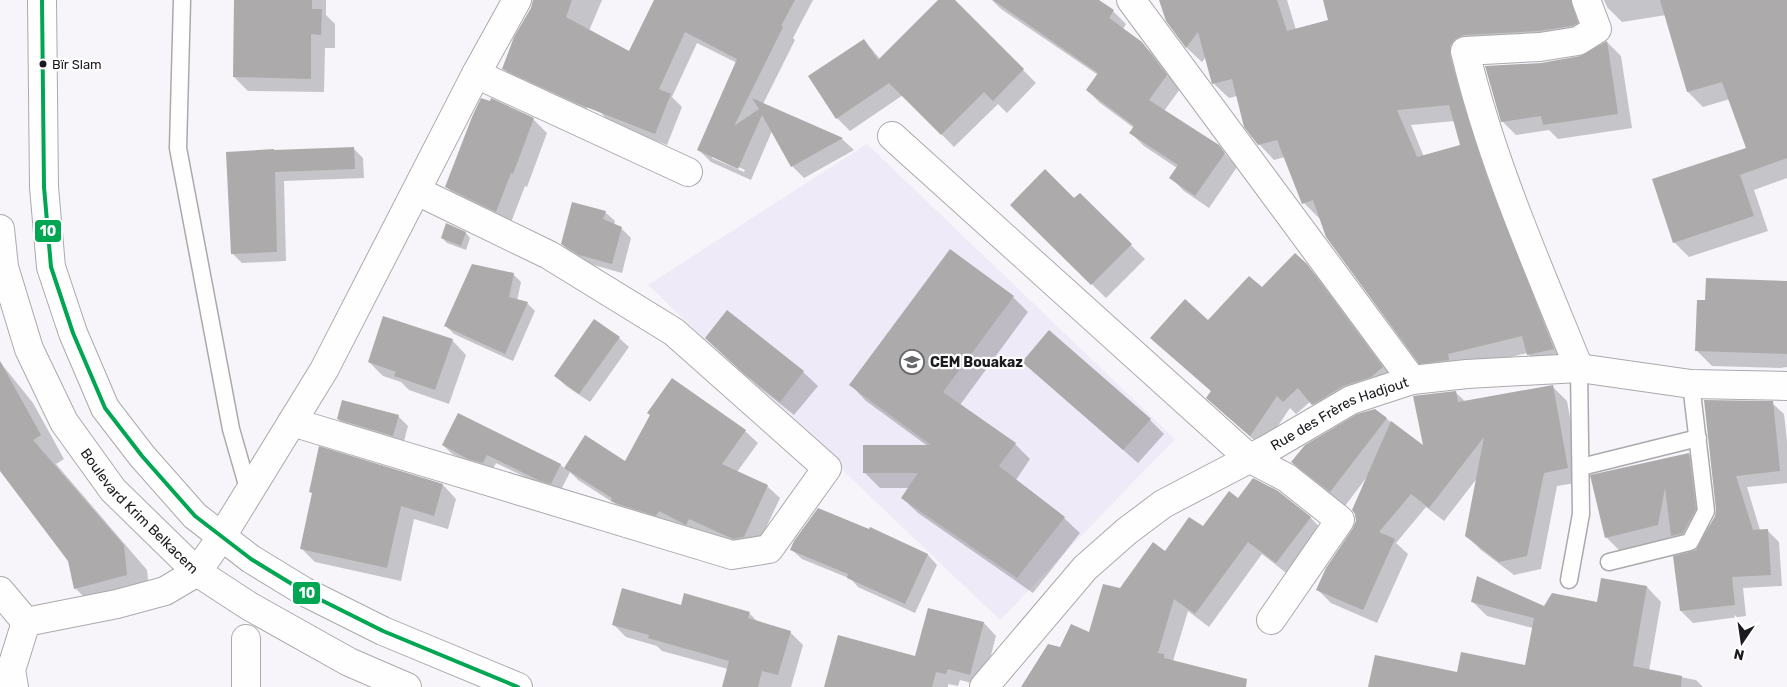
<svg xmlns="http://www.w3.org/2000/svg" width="1787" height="687" viewBox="0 0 1787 687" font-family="Rubik,sans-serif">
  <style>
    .built { fill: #efeaf7 }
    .shadow { fill: #0003; fill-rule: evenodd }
    .building { fill: #adaaab; fill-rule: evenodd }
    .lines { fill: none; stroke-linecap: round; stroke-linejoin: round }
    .lane-casing { stroke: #aaa9ad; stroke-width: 19 }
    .street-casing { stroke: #aaa9ad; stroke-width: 30 }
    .primary-casing { stroke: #aaa9ad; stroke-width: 30 }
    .lane { stroke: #fefefe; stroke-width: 16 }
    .street { stroke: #fefefe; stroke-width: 28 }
    .primary { stroke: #fefefe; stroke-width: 28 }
    .bus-1-casing { stroke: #fff; stroke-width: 8 }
    .bus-1 { stroke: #00a651; stroke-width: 4 }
    .bus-dot { fill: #1b1a1e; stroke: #fff; stroke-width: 2 }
    .labels { text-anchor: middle; stroke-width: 4.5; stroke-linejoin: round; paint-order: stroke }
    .bus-label { font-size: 13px; fill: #1b1a1e; stroke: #fff; text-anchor: start }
    .poi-label { font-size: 14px; font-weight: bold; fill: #1b1a1e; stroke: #fff; text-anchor: start }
    .street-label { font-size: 14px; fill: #1b1a1e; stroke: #fff }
    .line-badge { stroke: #fff; stroke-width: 2 }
    .badge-label { font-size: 14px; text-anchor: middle; font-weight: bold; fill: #fff }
  </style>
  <rect width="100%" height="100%" fill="#f7f5fa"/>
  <!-- built -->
  <path class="built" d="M867,144l308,295 -175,181 -352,-335z"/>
  <!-- shadow -->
  <g class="shadow">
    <path d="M235,0h91v15l9,9v24h-10l-1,44 -76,-1 -14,-14z"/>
    <path d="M533,0h69l-13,31 21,18 -25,64 -68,-31 -13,-13 28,-61z"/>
    <path d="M656,0h157l-20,38 2,2 -32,64 79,35 12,11 -50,28 -12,-12 -20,-35 -21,49 -40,-18 -12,-12 38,-87 -40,-20 -25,54 10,10 -15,38 -55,-21 -12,-12zM712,155l33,15 -1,2 -32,-14z"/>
    <path d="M940,0h13l83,83 -29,30 -9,-9 -44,43 -51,-52 -53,36 -13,-13 27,-78 16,19z"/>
    <path d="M992,0h105l16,11 13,13 -3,5 18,14 14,13 25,33 -16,22 54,35 19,21 -28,41 -25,-17 -13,-13 6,-10 -33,-22 -13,-13 3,-5 -34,-25 -13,-13 11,-15 -97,-66z"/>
    <path d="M1160,0h127l9,30 34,-9 -4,-21h271l-5,38 -121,15 97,311 -25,6 -16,-17 -65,16 -26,9 -16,-15 -100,-145h-1l-15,-15 -19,-46 -11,3 -15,-16 -22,-48 -8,2 -16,-15 -7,-26 -4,5 -15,-14 -20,-28zM1455,121l7,25 -38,11 -13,-32z"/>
    <path d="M1604,0h183v178l-33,12 14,41 -79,26 -15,-15 74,-93 -18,-50 -27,8 -15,-15 -22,-77 -44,7 -15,-15z"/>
    <path d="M1607,42l14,14 11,72 -74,11 -9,-9 -33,5 -14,-14 39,-57 40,-6z"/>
    <path d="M533,119l14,14 -20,54 -2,-1 -15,39 -49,-24 -14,-14z"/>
    <path d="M353,148l10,10 1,20 -80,3 2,80 -44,2 -10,-10 43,-101z"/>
    <path d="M1080,195l65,64 -39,39 -95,-93 63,-5z"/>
    <path d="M605,212l10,9 -1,4 7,3 10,10 -9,35 -32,-9 -18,-10 -10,-10z"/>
    <path d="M447,224l19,9 4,5 -4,12 -19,-7 -5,-5z"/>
    <path d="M1295,254l25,25 75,101 -69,37 -15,-16 -15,13 -6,-6 -27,40 -42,-37 -13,-13 4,-6 -47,-42 97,-61z"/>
    <path d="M513,274l8,8 -4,19 10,2 8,8 -22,50 -59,-27 -8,-8z"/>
    <path d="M1787,284v83l-7,1 -68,-2 -16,-16 10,-48z"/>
    <path d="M1013,297l15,15 -68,93 55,39 15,15 -14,21 48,38 16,15 -47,60 -115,-80 -16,-15 7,-10h-29l-16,-16 65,-25 -63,-46 -15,-16z"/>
    <path d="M728,312l75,60 15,14 -24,29 -34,-27 -54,-50z"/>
    <path d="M619,338l10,9 -39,55 -24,-16 -10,-10z"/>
    <path d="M452,340l14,15 -17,49 -40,-14 -8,-8 -18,-6 -14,-14z"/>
    <path d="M0,362l33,41 31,56 -8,5 91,106 3,29 -51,13 -24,-24 -6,-28 -69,-91z"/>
    <path d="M1023,362l127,58 14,14 -26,29z"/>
    <path d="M1553,387l14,14 15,81 -25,4 -16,83 -27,6 -33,-25 -14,-14 11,-59 -34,44 -18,-14 -30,36 12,11 -31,69 -46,-20 -13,-13 36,-61 12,-51 -21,28 -39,-30 -14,-14 83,-52 50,38 30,-56 11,10z"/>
    <path d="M1772,403l12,11 3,27v42l-40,4 13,43h7l12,12 3,44 -39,2 3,28 -53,7 -12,-12 18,-64 -13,3 -14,-14v3l-52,12 -14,-14 83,-83 14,14 7,60z"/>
    <path d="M458,414l103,51 4,4 20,-32 41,25 119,-31 13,12 -21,29 30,14 13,12 -24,51h-16l-38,-18 -3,5 -27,-14 -3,6 -44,-15 -8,-8 -39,-25 -8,-8 -10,20 -12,-4 -52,-25 -4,8 -14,-4 -26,-13 -9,-9z"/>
    <path d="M398,416l10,10 -5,19 -55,-16 -10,-10z"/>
    <path d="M320,448l123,37 13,14 -8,30 -34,-10 -13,62 -86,-19 -14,-14 12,-54 -3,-3z"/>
    <path d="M1278,492l33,26 13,14 -34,44 -28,-22 -53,73 -21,-16 -15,50 67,26h-218l39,-38 29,-15 30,-44 45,-38 38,-24 35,-28z"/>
    <path d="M870,529l58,26 9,10 -22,48 -57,-26 -7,-8 -49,-20 -10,-9z"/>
    <path d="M1647,587l14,15 -12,69 47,9 7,7h-333l88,-13 68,-7 7,-39 -46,-12 -15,-15 72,7 54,-5z"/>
    <path d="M682,607l67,6 10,10 31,9 13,13 -12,42h-68l5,-18 -66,-18 -5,-5 -31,-9 -13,-13z"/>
    <path d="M929,609l55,14 12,13 -13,50 -23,-6 -2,6 -10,-2v3h-123l91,-30z"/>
  </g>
  <!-- building -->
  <g class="building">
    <path d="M234,0h78v9h10l-1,26 -10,-1v45l-78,-2z"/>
    <path d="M533,0h39l-6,17 63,34 25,-51h141l-14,26 2,1 -49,99 25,-17 -7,-11 91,40 -52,29 -29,-52 -24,54 -41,-19 40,-91 -52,-27 -26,57 12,5 -16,40 -79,-31 -74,-34 12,-32 17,-29z"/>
    <path d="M938,0h17l69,69 -31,32 -9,-9 -43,43 -52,-52 -53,36 -28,-43 56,-37 14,21z"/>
    <path d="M993,0h106l15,10 -5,8 33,24 25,33 -18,25 70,45 6,8 -30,43 -26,-18 9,-13 -49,-32 5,-7 -48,-36 12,-17z"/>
    <path d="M1159,0h118l10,31 41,-11 -5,-20h248l7,23 -6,3 -34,5 -74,4 -9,4 -5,7v9l11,41 26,81 67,172 -27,6 -5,-19 -74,18 1,6 -30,4 -93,-127 -13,-37 -11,4 -25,-64 -19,5 -14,-18 -12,-48 -20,5 -14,-52 -12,16 -20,-27zM1449,105l11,40 -43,12 -20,-47z"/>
    <path d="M1660,0h127v158l-47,17 14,41 -81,27 -21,-64 94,-31 -24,-66 -35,10z"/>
    <path d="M1607,41l11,73 -75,11 -2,-9 -40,6 -16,-56 56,-3 39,-7z"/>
    <path d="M481,98l9,3 1,-3 43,20 -21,56 -2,-1 -15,39 -51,-25 27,-70z"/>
    <path d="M354,147l1,22 -80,3 2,80 -46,2 -5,-102 48,-3v1z"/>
    <path d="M1045,169l29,29 6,-5 52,51 -41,41 -81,-80z"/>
    <path d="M572,202l34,9 -3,8 19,8 -10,37 -33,-9 -18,-11z"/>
    <path d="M446,223l20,9 -5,14 -20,-8z"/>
    <path d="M950,249l64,47 -71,96 73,51 -17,23 66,51 -48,61 -116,-80 17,-25h-55v-28h68l-82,-60z"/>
    <path d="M1295,253l12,11 76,103 -12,10 -28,9 -31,19 -14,-17 -15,14 -6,-6 -27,40 -44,-38 5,-7 -61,-53 35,-39 23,21 41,-44 13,11z"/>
    <path d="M472,264l42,9 -5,24 19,5 -23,52 -61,-28z"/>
    <path d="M1706,278l81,3v73l-92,-3 2,-51h8z"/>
    <path d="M727,310l77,61 -24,31 -36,-28 -39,-36z"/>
    <path d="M383,316l70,23 -18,51 -41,-14 2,-4 -28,-10z"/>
    <path d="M594,319l26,18 -41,57 -25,-18z"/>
    <path d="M1049,330l102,89 -28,31 -101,-88z"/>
    <path d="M0,361l41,74 -8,5 91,105 3,30 -53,14 -6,-28 -68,-90z"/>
    <path d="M672,378l74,52 -24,34 46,21 -24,52 -11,2 -44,-20 -3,6 -27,-14 -3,5 -38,-12 -7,-3 1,-3 -48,-30 21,-33 40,26 25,-46 -3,-2z"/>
    <path d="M1553,385l15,83 -24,5 -17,83 -28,6 -34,-26 19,-99 -55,71 -18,-14 -32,38 16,7 -32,71 -47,-20 10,-22 27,-40 3,-7 -1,-7 -3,-4 39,-89 32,24 -10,-49 43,-5 2,11z"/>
    <path d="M342,400l57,15 -6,21 -56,-17z"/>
    <path d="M1704,400l69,1 7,70 -44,5 17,54 15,-1 3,46 -39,2 3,28 -55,6 -7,-55 23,-6 19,-34 1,-6z"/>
    <path d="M1375,409l12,9 -57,74 -39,-30 14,-17 52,-31z"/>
    <path d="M458,413l103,51 -10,20 -13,-4 -51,-25 -4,8 -15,-4 -26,-14z"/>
    <path d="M319,446l124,38 -9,32 -33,-10 -14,62 -87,-19 12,-56 -3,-1z"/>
    <path d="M1689,453l7,56 -13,24 -12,3 -6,-48 -7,37 -53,13 -15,-63z"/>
    <path d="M1253,478l25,13 33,26 -35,46 -28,-21 -53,72 -21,-15 -16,54 6,1v4l83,21 -1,8h-225l27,-43 12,3 11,-23 18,8 14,-48 17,4 33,-46 12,9 24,-34 14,9 26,-35 9,7z"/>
    <path d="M818,508l51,21 1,-2 58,27 -23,50 -58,-26 1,-4 -58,-24 4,-9z"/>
    <path d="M1477,576l67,30 8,-13 45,9 4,-24 46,8 -14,80 49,10 -1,11h-313l7,-32 82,17 4,-20 64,13 9,-47 -63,-16z"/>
    <path d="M622,588l59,17 3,-12 66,19 -2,6 43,13 -13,44 -16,-4 -4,16h-36l7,-26 -81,-23 1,-3 -37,-10z"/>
    <path d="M928,608l56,14 -14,53 -22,-6 -2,5 -10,-2 -4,15h-108l14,-52 77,21z"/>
  </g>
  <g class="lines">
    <defs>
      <g id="lane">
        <path d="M182,0l-4,148 53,281 18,63"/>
        <path d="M1581,467l117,-29"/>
        <path d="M1609,562l81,-20 16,-31 -15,-127"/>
        <path d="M1569,580l12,-66 -2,-146"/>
      </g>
      <g id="street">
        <path d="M1131,0l281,380"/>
        <path d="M476,74l212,98"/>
        <path d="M892,136l357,322 38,20 53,42 -69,100"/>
        <path d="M1579,368c-42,-104 -88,-207 -114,-317l75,-4 38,-6 19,-12 -11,-29"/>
        <path d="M292,422l440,133 37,-6 58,-81 -153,-136 -125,-77 -132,-64"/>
        <path d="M0,591l26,31"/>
        <path d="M14,687l-3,-17 15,-48 91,-18 48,-13 32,-19 25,-36 102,-166 152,-296 41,-74"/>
        <path d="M246,687v-48"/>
        <path id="s1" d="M984,687l101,-119 42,-37 36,-27 103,-54 85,-50 61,-20 55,-6 112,-6 112,16 96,2"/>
      </g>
      <g id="primary">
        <path d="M42,0l2,187 7,80 22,66 32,75 37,48 53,60 56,43 54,33 78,39 135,56"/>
        <path id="s2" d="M0,229l4,38 25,82 35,73 49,68 84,82 52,34 100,56 58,25"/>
      </g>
    </defs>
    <!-- lane casing -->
    <use href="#lane" class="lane-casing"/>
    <!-- street casing -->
    <use href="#street" class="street-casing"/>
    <!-- primary casing -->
    <use href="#primary" class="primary-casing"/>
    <!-- lane -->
    <use href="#lane" class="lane"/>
    <!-- street -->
    <use href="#street" class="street"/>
    <!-- primary -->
    <use href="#primary" class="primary"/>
    <defs>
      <path id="bus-1" d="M42,0l2,187 7,80 22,66 32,75 37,48 53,60 56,43 54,33 78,39 135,56"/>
    </defs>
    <!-- bus-1 casing -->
    <use href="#bus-1" class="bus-1-casing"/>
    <!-- bus-1 -->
    <use href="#bus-1" class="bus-1"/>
  </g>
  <!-- icons -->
  <defs>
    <symbol id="school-ring" viewBox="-11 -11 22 22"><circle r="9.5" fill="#fff" stroke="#68676b" stroke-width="1.5"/><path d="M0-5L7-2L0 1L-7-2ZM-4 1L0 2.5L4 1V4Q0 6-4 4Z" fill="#68676b"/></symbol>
  </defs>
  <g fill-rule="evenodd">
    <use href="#school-ring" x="898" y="348" width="28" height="28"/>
  </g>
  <!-- markers -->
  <circle class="bus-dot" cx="43" cy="64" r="4.5"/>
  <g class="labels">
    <!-- bus labels -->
    <g class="bus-label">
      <text x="52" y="69">Bïr Slam</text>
    </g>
    <!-- poi labels -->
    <g class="poi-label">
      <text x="930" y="367">CEM Bouakaz</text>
    </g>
    <!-- street labels -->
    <g class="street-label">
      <text dy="5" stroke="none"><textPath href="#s1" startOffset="456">Rue des Frères Hadjout</textPath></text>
      <text dy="5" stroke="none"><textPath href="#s2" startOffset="322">Boulevard Krim Belkacem</textPath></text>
    </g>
  </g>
  <g class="line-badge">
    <rect x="34" y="219" width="28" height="24" rx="5" fill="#00a651"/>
    <rect x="292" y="581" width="29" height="24" rx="5" fill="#00a651"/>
  </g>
  <g class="badge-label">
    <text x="48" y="236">10</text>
    <text x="307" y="598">10</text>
  </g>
  <!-- north arrow -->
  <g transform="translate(1742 642) rotate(193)" stroke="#ffffff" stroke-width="4" paint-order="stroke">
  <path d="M0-4L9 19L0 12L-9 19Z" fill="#1b1a1e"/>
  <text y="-8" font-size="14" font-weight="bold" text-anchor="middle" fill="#1b1a1e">N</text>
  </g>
</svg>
